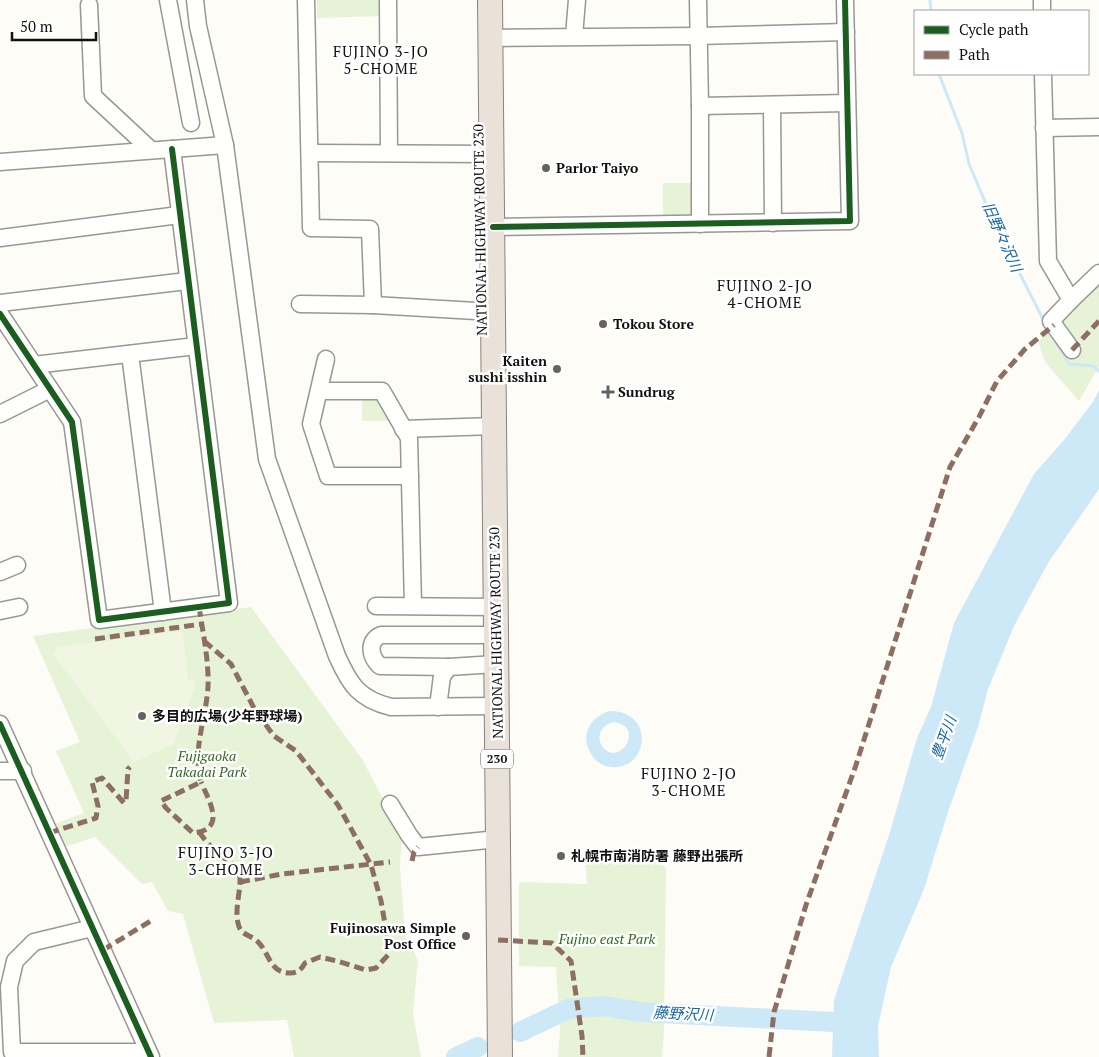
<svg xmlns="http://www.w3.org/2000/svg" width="1099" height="1057" viewBox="0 0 1099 1057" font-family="'PT Serif','Noto Sans JP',serif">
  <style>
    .green { fill: #e7f3d7 }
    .pitch { fill: #f0f6e1 }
    .water { fill: #cde8f7; fill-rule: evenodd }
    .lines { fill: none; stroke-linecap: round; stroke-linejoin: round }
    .stream { stroke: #cde8f7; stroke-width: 3 }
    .river { stroke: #cde8f7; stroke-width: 20 }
    .minor-casing { stroke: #979795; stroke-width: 19 }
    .highway-casing { stroke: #858482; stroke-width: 26 }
    .minor { stroke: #fffffe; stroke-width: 16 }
    .highway { stroke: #eae1d8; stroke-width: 24 }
    .quiet { stroke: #8d6e63; stroke-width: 5; stroke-dasharray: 10 5; stroke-linecap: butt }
    .cycleway-casing { stroke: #fff; stroke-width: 9 }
    .cycleway { stroke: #1b5e20; stroke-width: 6 }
    .poi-dot { fill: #646362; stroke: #fff; stroke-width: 2 }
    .labels { text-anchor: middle; stroke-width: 5; stroke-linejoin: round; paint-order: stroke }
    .shield { fill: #fff; stroke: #585858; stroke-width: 1 }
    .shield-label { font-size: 12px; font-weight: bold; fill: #111 }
    .poi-label { font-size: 14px; font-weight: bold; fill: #111; stroke: #fff; text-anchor: start }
    .street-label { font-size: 14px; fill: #111; stroke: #fff }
    .park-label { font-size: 14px; font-style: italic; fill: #2f6b1f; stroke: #fff }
    .neighbourhood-label { font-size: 15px; letter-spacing: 1px; fill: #111; stroke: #fff }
    .water-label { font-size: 15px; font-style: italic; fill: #1768a6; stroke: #fff }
  </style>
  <rect width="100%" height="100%" fill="#fdfcf7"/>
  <!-- green -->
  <g class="green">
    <path d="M317,0h63l1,16 -64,2z"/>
    <path d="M663,183h30l1,32 -3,1 -28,2z"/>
    <path d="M1099,281v85l-20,35 -34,-39 -7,-20z"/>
    <path d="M362,398l18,2 11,21h-29z"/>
    <path d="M251,607l111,152 40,76 -2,33 5,67 13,25 -5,54 8,43h-127l-7,-37 -73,3 -31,-109 -15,-3 -16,-29 -10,2 -47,-47 -30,10 -11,-23 30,-11 -28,-62 24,-9 -47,-106z"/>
    <path d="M641,850l25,18 -2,163 -2,26h-104l2,-29 -4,-61 -37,-1v-84l68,2 -3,-33z"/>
  </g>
  <!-- pitch -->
  <path class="pitch" d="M183,631l5,49 8,-1 -2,10 -20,55 -40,18 -81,-108 5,-7z"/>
  <!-- water -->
  <g class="water">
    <path d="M1099,390v99l-51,74 -34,63 -26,63 -10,38 -31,88 -23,74 -33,78 -13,59 1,31h-47l2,-57 56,-168 27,-94 14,-31 23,-84 80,-149 30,-34 29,-38z"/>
    <path d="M609,711c48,0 39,60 2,56 -9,-1 -17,-6 -21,-15 -10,-18 1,-35 19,-41zM614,722c33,5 4,47 -12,24 -7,-11 1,-22 12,-24z"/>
  </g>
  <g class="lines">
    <!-- stream -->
    <g class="stream">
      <path d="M930,0l1,11"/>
      <path d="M939,74l23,59 7,31 26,61 50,98"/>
      <path d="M1052,335l17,29 24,2 6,5"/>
    </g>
    <!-- river -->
    <g class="river">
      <path d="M520,1032l48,-23 35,-3 38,6 211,11"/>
      <path d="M456,1057l22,-10"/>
    </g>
    <defs>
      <g id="minor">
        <path d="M168,0l23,123"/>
        <path d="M195,0l3,26 27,119 42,314 70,197c13,29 22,43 54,51l106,-1"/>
        <path d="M306,0l5,228 59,1 3,76"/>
        <path d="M388,0l1,153"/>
        <path d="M698,0l2,106v118"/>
        <path d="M1042,0v11"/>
        <path d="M89,5l4,91 58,54"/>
        <path d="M574,36l3,-36"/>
        <path d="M490,38l208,-2 148,-4"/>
        <path d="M1043,74l5,187 23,39 28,-27"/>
        <path d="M772,105l1,118"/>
        <path d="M700,106l147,-3"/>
        <path d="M1044,128l55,-1"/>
        <path d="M310,153l182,1"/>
        <path d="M0,162l225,-17"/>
        <path d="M493,227l357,-6 -5,-221"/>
        <path d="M0,238l179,-23"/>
        <path d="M1071,300l-20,21 21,29"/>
        <path d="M0,303l187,-22"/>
        <path d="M300,304l73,1 120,7"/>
        <path d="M0,314l72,108 27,198 130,-17 -57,-454"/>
        <path d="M130,354l33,258"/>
        <path d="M326,359l-15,65 17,52h82"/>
        <path d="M34,365l162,-19"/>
        <path d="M319,391h63l27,47 4,168"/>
        <path d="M0,414l50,-25"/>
        <path d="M403,429l91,-3"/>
        <path d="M0,572l17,-7"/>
        <path d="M376,606l120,1"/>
        <path d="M0,611l19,-4"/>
        <path d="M449,667l-69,-1c-10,-9 -13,-25 1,-31h115"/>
        <path d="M443,675l6,-8 47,-3"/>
        <path d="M438,707l4,-31"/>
        <path d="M0,724l151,333"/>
        <path d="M0,771h23"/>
        <path d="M390,804l19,31 9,12 80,-8"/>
        <path d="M92,928l-58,14 -19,19 -6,26 3,65h136"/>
      </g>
      <path id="highway" d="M490,0l10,1057"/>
    </defs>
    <!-- minor casing -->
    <use href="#minor" class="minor-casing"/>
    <!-- highway casing -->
    <use href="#highway" class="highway-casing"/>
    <!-- minor -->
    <use href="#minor" class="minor"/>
    <!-- highway -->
    <use href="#highway" class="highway"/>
    <!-- quiet -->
    <g class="quiet">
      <path d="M1072,350l27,-29"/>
      <path d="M199,607c4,26 10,54 9,80 -2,32 -16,63 -7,95l-40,19 5,7 27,25c35,-3 15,-34 8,-51"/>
      <path d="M95,639l107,-15"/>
      <path d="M199,832c6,8 13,17 21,23 7,6 15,7 19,18 4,11 -5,34 -1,50 2,13 13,11 21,20 11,12 11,30 31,30 8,0 11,-3 15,-10l15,-6 17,4 29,9 10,-2 12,-13v-14l-7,-40 -10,-36 -33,-60 -42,-54 -22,-15 -19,-26 -24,-46 -27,-23"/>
      <path d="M49,833l47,-15 2,-12 -6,-24 10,-4 22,25 2,-2 2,-32 2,-2"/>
      <path d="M412,861l2,-9 4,-5"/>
      <path d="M240,882l42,-8 108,-12"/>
      <path d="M498,940l54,3 19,18 11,75 1,21"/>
      <path d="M103,950l51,-31"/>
      <path d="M769,1057l5,-45 32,-107 50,-140 94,-298 29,-50 18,-36 28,-32 29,-24"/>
    </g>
    <defs>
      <g id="cycleway">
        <path d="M493,227l357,-6 -5,-221"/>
        <path d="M0,314l72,108 27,198 130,-17 -57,-454"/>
        <path d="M0,724l151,333"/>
      </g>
    </defs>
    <!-- cycleway casing -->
    <use href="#cycleway" class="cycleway-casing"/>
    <!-- cycleway -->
    <use href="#cycleway" class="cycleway"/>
  </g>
  <!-- markers -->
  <g class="poi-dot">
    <circle cx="546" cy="168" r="5"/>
    <circle cx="603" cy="324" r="5"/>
    <circle cx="557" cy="369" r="5"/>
    <path d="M605.5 384.5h5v5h5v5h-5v5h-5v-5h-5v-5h5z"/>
    <circle cx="142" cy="716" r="5"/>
    <circle cx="561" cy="856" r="5"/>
    <circle cx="466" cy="936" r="5"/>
  </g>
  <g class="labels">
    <!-- shield labels -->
    <rect class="shield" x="481" y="749.5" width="32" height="19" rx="4"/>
    <g class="shield-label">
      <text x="497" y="763">230</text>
    </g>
    <!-- poi labels -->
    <g class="poi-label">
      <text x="556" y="173">Parlor Taiyo</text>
      <text x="613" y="329">Tokou Store</text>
      <text x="547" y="366" text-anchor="end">Kaiten<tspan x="547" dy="16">sushi isshin</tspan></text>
      <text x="618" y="397">Sundrug</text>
      <text x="152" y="721">多目的広場(少年野球場)</text>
      <text x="571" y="861">札幌市南消防署 藤野出張所</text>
      <text x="456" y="933" text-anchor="end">Fujinosawa Simple<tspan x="456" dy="16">Post Office</tspan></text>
    </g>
    <!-- street labels -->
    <g class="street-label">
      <text transform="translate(480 230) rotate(-91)" y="5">NATIONAL HIGHWAY ROUTE 230</text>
      <text transform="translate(496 633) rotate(-91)" y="5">NATIONAL HIGHWAY ROUTE 230</text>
    </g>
    <!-- park labels -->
    <g class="park-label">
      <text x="207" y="761">Fujigaoka<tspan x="207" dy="16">Takadai Park</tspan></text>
      <text x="607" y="944">Fujino east Park</text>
    </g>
    <!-- neighbourhood labels -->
    <g class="neighbourhood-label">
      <text x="381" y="57">FUJINO 3-JO<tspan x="381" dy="17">5-CHOME</tspan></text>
      <text x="765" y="291">FUJINO 2-JO<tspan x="765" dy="17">4-CHOME</tspan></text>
      <text x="689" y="779">FUJINO 2-JO<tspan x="689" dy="17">3-CHOME</tspan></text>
      <text x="226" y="858">FUJINO 3-JO<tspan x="226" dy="17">3-CHOME</tspan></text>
    </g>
    <!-- water labels -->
    <g class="water-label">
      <text transform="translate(1002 237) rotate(66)" y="5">旧野々沢川</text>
      <text transform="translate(944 738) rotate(-70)" y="5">豊平川</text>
      <text transform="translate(683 1014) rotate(3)" y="5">藤野沢川</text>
    </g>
  </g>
  <!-- legend -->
  <rect x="914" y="10" width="175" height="65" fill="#ffffff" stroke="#a0a0a0"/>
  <rect x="924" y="26" width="25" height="8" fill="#1b5e20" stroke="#a0a0a0"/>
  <text x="959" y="35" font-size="15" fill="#111111">Cycle path</text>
  <rect x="924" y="51" width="25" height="8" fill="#8d6e63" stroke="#a0a0a0"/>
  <text x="959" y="60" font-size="15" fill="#111111">Path</text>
  <!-- scale -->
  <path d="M12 32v8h84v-8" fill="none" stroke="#111111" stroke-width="2.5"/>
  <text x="20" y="32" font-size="15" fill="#111111" stroke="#ffffff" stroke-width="4" paint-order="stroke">50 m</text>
</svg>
